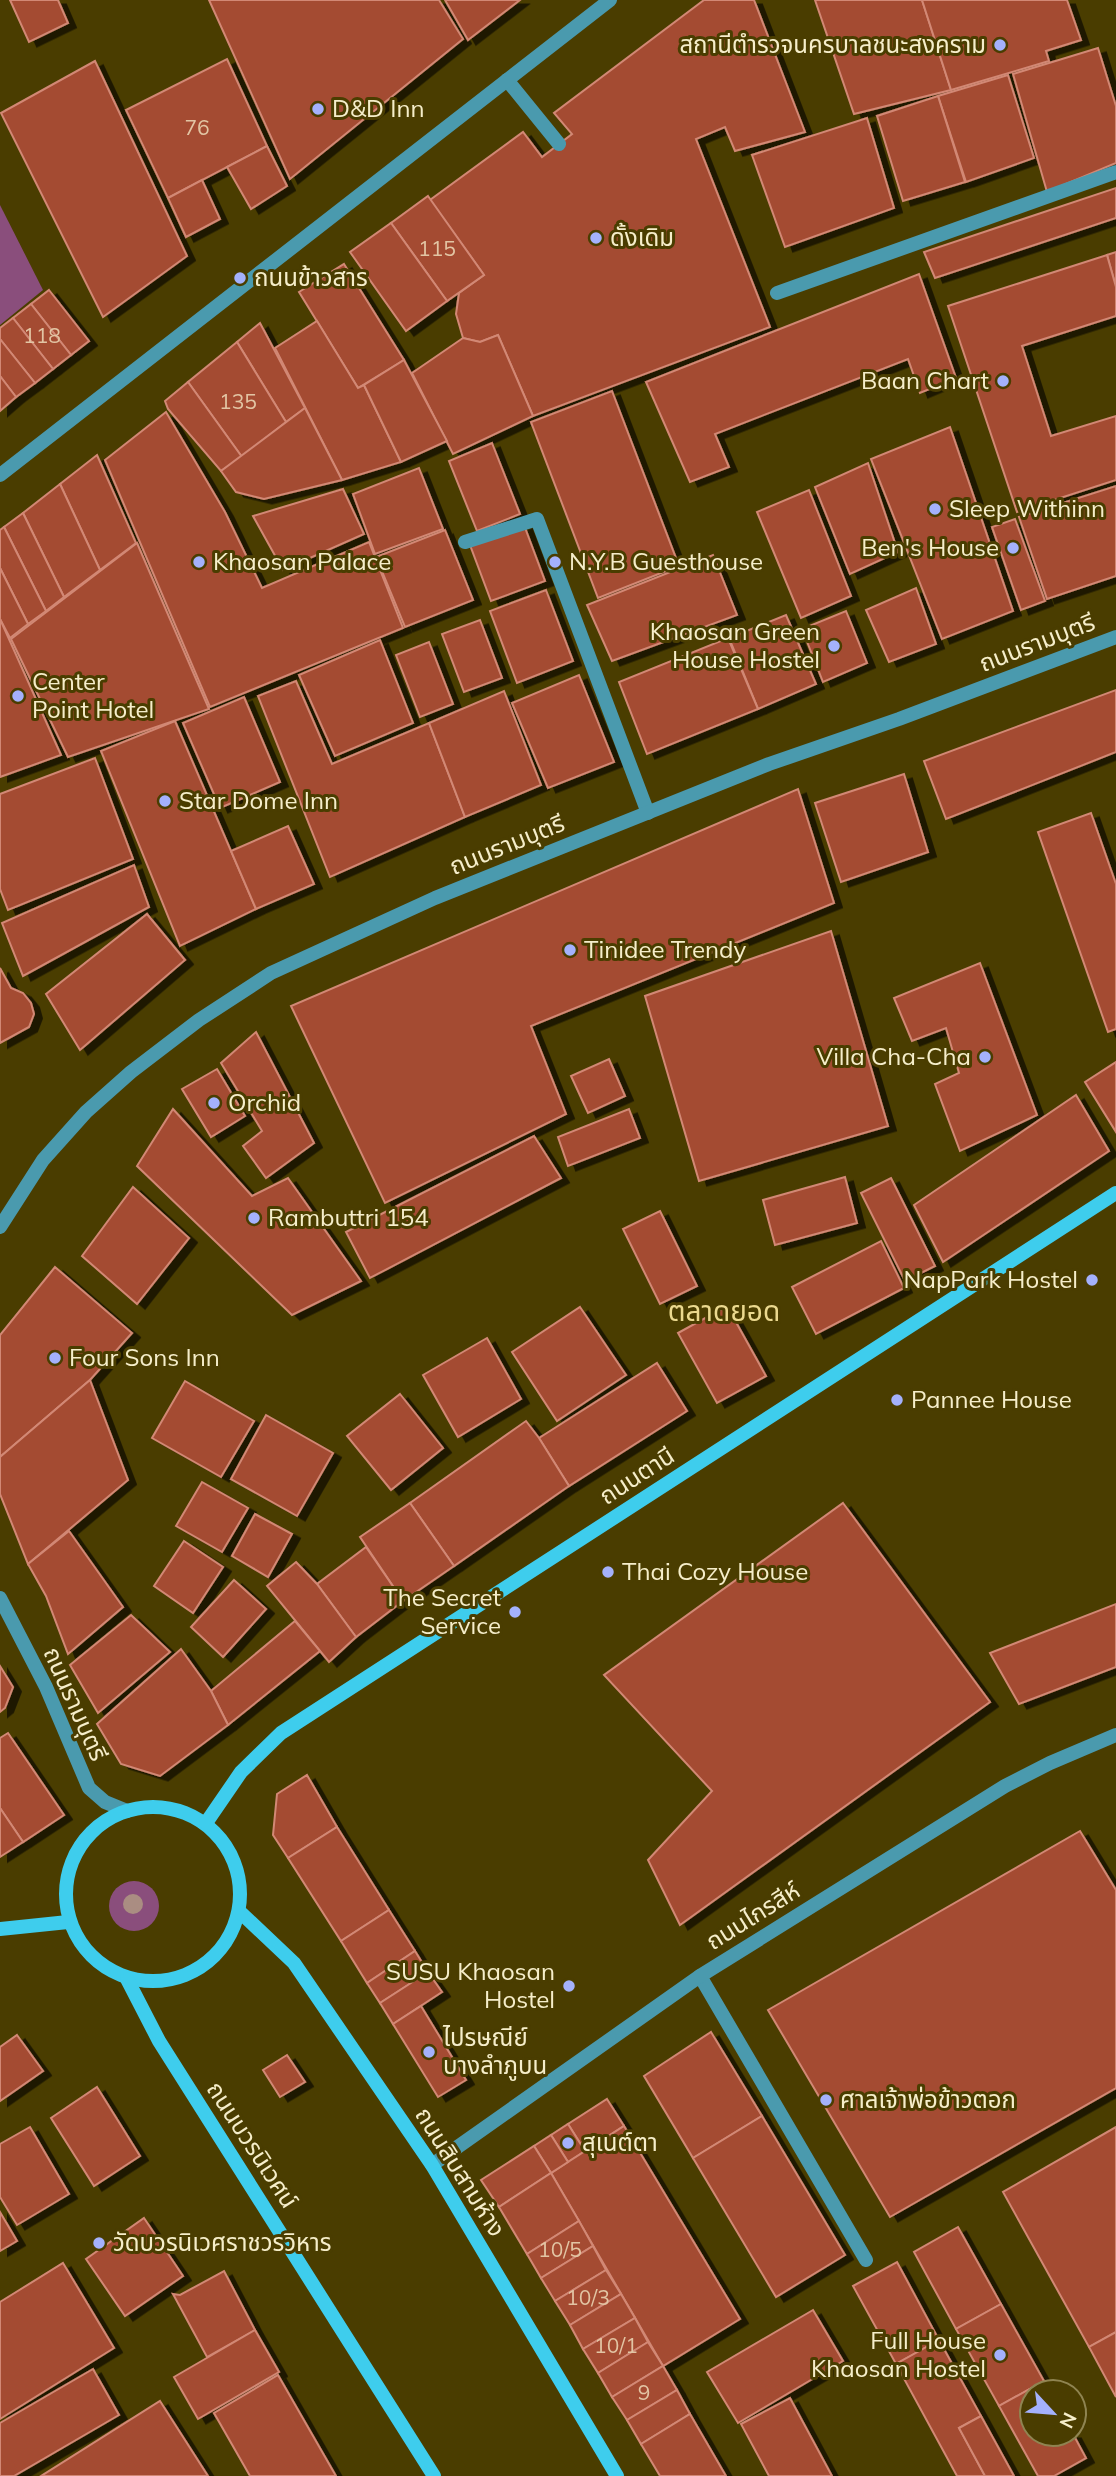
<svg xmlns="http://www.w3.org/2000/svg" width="1116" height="2476" viewBox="0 0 1116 2476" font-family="Mulish,'Noto Sans Thai',sans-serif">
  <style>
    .green { fill: #8a4e7c }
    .building { fill: #a44b33; stroke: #d28874; stroke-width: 2; filter: url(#shadow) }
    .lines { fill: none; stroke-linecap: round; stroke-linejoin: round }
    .lane { stroke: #4a9aae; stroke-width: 14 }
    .street { stroke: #4a9aae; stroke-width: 14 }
    .secondary { stroke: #3ecded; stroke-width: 14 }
    .tree { fill: #aa8d82 }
    .poi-dot { fill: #a4b1fc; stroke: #4a3d00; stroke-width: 2.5 }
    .labels { text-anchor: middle; stroke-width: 6; stroke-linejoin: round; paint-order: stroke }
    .number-label { font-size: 21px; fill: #e2c5a4 }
    .poi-label { font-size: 24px; fill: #f6eeca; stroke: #4a3d00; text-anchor: start }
    .street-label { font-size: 24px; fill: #f6eeca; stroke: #4a3d00 }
    .quarter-label { font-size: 28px; fill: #ebd98f; stroke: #4a3d00 }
  </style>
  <defs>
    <filter id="shadow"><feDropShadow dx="8" dy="4.5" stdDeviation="0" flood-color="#0009"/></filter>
  </defs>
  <rect width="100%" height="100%" fill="#4a3d00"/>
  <!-- green -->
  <g class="green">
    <path d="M0,205l43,85 -43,35z"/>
    <circle cx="134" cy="1906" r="25"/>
  </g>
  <!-- building -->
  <g class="building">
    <path d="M10,0h48l10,23 -39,19z"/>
    <path d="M209,0h230l24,39 -173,140z"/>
    <path d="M445,0h75l-52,40z"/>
    <path d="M704,0h50l51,132 -70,19 -10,-24 -29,12 74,188 -237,89 -35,-81 -18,7 -17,-4 -7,-24 3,-21 25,-18 -54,-75 93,-68 19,25 30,-23 -18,-21z"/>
    <path d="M815,0h107l29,90 -97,24z"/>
    <path d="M922,0h145l14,40 -35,11 3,10 -98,29z"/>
    <path d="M1098,48l18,58v57l-69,29 -34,-118z"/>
    <path d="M227,59l40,87 -99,52 -42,-88z"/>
    <path d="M95,61l92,195 -84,61 -102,-204z"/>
    <path d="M1008,75l26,83 -68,24 -28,-86z"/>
    <path d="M938,96l27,86 -62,19 -26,-85z"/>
    <path d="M867,118l27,90 -109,39 -33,-92z"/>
    <path d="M267,146l20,40 -36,23 -24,-42z"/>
    <path d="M202,180l18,39 -34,18 -18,-39z"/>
    <path d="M1116,188v30l-181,60 -11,-26z"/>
    <path d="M428,196l56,79 -37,26 -56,-78z"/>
    <path d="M391,223l56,78 -41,30 -56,-79z"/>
    <path d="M1116,252v35l-9,-32z"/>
    <path d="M1107,255l9,32v29l-94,30 29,90 65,-20v64l-99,32 -69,-206z"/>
    <path d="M344,264l60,96 -46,28 -59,-96z"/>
    <path d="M919,274l37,104 -36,15 -12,-34 -193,75 14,33 -39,15 -44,-100z"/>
    <path d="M49,290l40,51 -18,14 -40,-51z"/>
    <path d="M31,304l40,51 -18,14 -40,-51z"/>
    <path d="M13,318l40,51 -18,14 -35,-44v-11z"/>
    <path d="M317,321l41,67 6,-3 37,77 -59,18 -67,-132z"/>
    <path d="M260,323l45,85 -19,14 -49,-80z"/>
    <path d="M498,335l35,81 -80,38 -41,-81 51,-35 17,4z"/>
    <path d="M0,339l35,44 -19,14 -16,-21z"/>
    <path d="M237,342l49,80 -44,35 -54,-75z"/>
    <path d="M404,360l43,81 -46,21 -37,-77z"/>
    <path d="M0,376l16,21 -16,14z"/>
    <path d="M188,382l54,75 -21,14 -53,-62 -3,-8z"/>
    <path d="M612,391l67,175 -81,32 -67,-176z"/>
    <path d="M305,408l37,72 -78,19 -28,-7 -15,-21z"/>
    <path d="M166,412l59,100 37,76 107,-46 34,86 -193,79 -105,-247z"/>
    <path d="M950,427l63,184 -71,28 -71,-180z"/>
    <path d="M492,443l28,71 -43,17 -28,-70z"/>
    <path d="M97,455l39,88 -36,27 -40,-86z"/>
    <path d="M868,463l30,89 -48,22 -35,-87z"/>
    <path d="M419,468l24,61 -68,25 -22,-60z"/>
    <path d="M60,484l40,86 -36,27 -41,-84z"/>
    <path d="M1116,486v90l-69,23 -28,-82z"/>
    <path d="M343,489l21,45 -81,36 -30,-54z"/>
    <path d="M809,490l42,106 -50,22 -44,-106z"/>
    <path d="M23,513l41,84 -18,14 -42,-84z"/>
    <path d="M1015,519l30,82 -24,9 -29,-83z"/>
    <path d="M524,525l21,56 -54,20 -21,-56z"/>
    <path d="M4,527l42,84 -18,13 -28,-56v-38z"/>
    <path d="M445,530l28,70 -68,27 -29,-70z"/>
    <path d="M137,543l72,166 -141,48 -57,-118z"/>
    <path d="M713,555l24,60 -125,46 -25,-56z"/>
    <path d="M0,568l28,56 -18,14 -10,-19z"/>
    <path d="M916,588l20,56 -47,18 -23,-52z"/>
    <path d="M546,590l27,71 -56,22 -27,-72z"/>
    <path d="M846,611l21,52 -44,19 -21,-53z"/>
    <path d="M786,615l30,69 -58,25 -29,-71z"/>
    <path d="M0,619l61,136 -61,22z"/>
    <path d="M480,620l22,58 -38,14 -22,-58z"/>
    <path d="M728,638l30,71 -111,45 -28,-72z"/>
    <path d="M380,640l33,83 -78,33 -36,-81z"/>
    <path d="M429,642l24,62 -33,13 -24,-62z"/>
    <path d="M579,675l35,87 -66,26 -36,-85z"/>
    <path d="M296,681l36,83 97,-41 36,94 -135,60 -72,-181z"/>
    <path d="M1116,690v62l-170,67 -22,-58z"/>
    <path d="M504,691l37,94 -76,32 -36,-94z"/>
    <path d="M244,697l36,85 -60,26 -37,-85z"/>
    <path d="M175,721l81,188 -76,37 -79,-195z"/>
    <path d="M95,758l38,101 -125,51 -8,-21v-95z"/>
    <path d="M904,774l24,78 -87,30 -26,-79z"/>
    <path d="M798,789l36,114 -303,123 35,88 -181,89 -94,-197z"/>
    <path d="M1091,813l25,71v145l-8,3 -70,-200z"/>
    <path d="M288,826l26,58 -58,25 -25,-58z"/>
    <path d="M134,865l15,42 -126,69 -21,-53z"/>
    <path d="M147,914l38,46 -105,90 -34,-56z"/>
    <path d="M831,931l57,195 -189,55 -54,-185z"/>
    <path d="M980,963l57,152 -77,36 -25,-67 24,-11 -13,-45 -34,13 -18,-43z"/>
    <path d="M0,968l11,20 12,5 8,10 3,11 -5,13 -29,16z"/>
    <path d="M256,1032l58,111 -48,35 -23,-32 19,-15 -41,-68z"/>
    <path d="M609,1059l16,37 -37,17 -17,-37z"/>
    <path d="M1116,1062v70l-31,-50z"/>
    <path d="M217,1069l28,47 -34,21 -29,-48z"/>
    <path d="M1076,1095l33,56 -166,111 -29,-57z"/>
    <path d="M173,1109l79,87 36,-18 73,103 -69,34 -155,-149z"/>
    <path d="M629,1109l11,29 -72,28 -10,-29z"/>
    <path d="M534,1136l27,42 -191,100 -24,-46z"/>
    <path d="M845,1177l12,46 -82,22 -12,-45z"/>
    <path d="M891,1178l44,88 -30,15 -44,-88z"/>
    <path d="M133,1187l56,51 -52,66 -55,-48z"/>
    <path d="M660,1211l37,75 -37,18 -37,-75z"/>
    <path d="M881,1241l23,47 -88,46 -24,-47z"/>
    <path d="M55,1267l77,66 -42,47 -90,77v-122z"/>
    <path d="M727,1306l39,70 -49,27 -39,-70z"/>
    <path d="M580,1307l46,68 -69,46 -45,-69z"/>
    <path d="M487,1338l34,61 -63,38 -35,-62z"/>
    <path d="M657,1363l30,48 -118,75 -30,-48z"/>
    <path d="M90,1380l38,100 -100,84 -28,-70v-37z"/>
    <path d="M185,1381l69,40 -33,56 -69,-39z"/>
    <path d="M400,1394l43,54 -52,42 -44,-54z"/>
    <path d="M266,1415l67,38 -36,63 -66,-37z"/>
    <path d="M526,1421l13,17 30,48 -115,80 -44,-63z"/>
    <path d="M202,1482l46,26 -26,44 -46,-26z"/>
    <path d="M410,1503l44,63 -51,35 -43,-64z"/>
    <path d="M843,1503l147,199 -310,223 -32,-65 64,-69 -108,-116z"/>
    <path d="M255,1514l37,20 -24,43 -36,-21z"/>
    <path d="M69,1531l54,76 -55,47 -22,-58 -18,-32z"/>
    <path d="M184,1541l39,26 -30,46 -39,-27z"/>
    <path d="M366,1547l37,54 -47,36 -39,-53z"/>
    <path d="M296,1562l21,22 39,53 -27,25 -62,-76z"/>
    <path d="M234,1580l32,29 -43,48 -32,-30z"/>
    <path d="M1116,1604v63l-97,37 -29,-51z"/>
    <path d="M131,1615l39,37 -72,61 -28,-48z"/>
    <path d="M295,1621l25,30 -92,74 -17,-34z"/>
    <path d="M181,1649l30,42 17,34 -68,51 -39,-12 -24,-40z"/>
    <path d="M0,1666l13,21 -8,21 -5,4z"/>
    <path d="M8,1733l56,82 -41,27 -23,-34v-70z"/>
    <path d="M307,1775l30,52 -49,31 -15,-23 4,-41z"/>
    <path d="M0,1808l23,34 -23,15z"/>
    <path d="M337,1827l52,83 -48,31 -53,-83z"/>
    <path d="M1080,1831l36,59v198l-226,129 -122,-207z"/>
    <path d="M389,1910l26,41 -48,32 -26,-42z"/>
    <path d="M415,1951l13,21 -48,31 -13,-20z"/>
    <path d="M428,1972l14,20 -49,32 -13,-21z"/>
    <path d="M421,2006l45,74 -28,17 -45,-73z"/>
    <path d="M711,2032l51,84 -69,42 -49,-82z"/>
    <path d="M17,2035l26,36 -43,30v-54z"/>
    <path d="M287,2055l18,27 -25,15 -17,-27z"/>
    <path d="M97,2087l43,69 -46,30 -43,-68z"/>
    <path d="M607,2099l17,27 -39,25 -17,-27z"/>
    <path d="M762,2116l83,139 -69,42 -83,-139z"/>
    <path d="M568,2124l17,27 -17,11 -17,-27z"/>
    <path d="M624,2126l116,193 -77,47 -112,-193z"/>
    <path d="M30,2127l39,67 -52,31 -17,-28v-53z"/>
    <path d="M1116,2127v205l-27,15 -86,-155z"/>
    <path d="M551,2135l17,27 -17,11 -17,-27z"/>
    <path d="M534,2146l17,27 -52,34 -18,-27z"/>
    <path d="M551,2173l28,48 -52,33 -28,-47z"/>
    <path d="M0,2212l17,29 -17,10z"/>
    <path d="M144,2218l39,58 -58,40 -39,-57z"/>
    <path d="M579,2221l14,25 -52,32 -14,-24z"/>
    <path d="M958,2227l43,77 -45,25 -42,-77z"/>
    <path d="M593,2246l13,24 -51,31 -14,-23z"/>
    <path d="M897,2262l42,78 -43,24 -43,-78z"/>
    <path d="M63,2263l51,85 -114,71v-117z"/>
    <path d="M606,2270l15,24 -51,31 -15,-24z"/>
    <path d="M224,2271l31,59 -48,27 -34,-63 7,1z"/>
    <path d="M621,2294l14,24 -52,31 -13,-24z"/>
    <path d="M1001,2304l43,77 -45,25 -43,-77z"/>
    <path d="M813,2310l30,51 -105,62 -31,-51z"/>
    <path d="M635,2318l13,24 -50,31 -15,-24z"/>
    <path d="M255,2330l24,42 -81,47 -24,-42z"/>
    <path d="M1116,2332v65l-27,-50z"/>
    <path d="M939,2340l42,76 -22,12 26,48h-28l-61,-112z"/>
    <path d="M648,2342l15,24 -51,31 -14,-24z"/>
    <path d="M663,2366l14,24 -50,30 -15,-23z"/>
    <path d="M93,2369l26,46 -105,61h-14v-53z"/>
    <path d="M278,2375l58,101h-86l-36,-63z"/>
    <path d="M1044,2381l6,11h-18v42h41l13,24 -32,18h-16l-39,-70z"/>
    <path d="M677,2390l13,24 -49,30 -14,-24z"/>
    <path d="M790,2398l42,78h-63l-28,-52z"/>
    <path d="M160,2401l48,75h-167z"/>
    <path d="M690,2414l36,62h-66l-19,-32z"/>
    <path d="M981,2416l33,60h-29l-26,-48z"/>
  </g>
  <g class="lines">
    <!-- lane -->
    <g class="lane">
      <path d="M507,80l52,64"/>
      <path d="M777,293l339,-121"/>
      <path d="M465,542l72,-23 111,294"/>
    </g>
    <!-- street -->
    <g class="street">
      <path d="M0,475l610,-475"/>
      <path d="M0,1227l43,-67 43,-48 45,-40 68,-52 72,-47 164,-75 334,-134 130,-45 217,-82"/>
      <path d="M0,1598l46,89 43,101 16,14 22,9"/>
      <path d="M700,1976l166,284"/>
      <path d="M432,2165l268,-189 305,-190 45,-23 66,-28"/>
    </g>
    <!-- secondary -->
    <g class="secondary">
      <circle cx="153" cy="1894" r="87"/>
      <path d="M206,1823l35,-51 40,-39 835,-540"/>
      <path d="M239,1911l55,52 138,202 185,311"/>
      <path d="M0,1929l68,-7"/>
      <path d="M127,1979l32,62 275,435"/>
    </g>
  </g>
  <!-- trees -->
  <circle class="tree" cx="133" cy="1904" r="10"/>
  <!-- markers -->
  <g class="poi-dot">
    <circle cx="1000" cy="45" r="7"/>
    <circle cx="318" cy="109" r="7"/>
    <circle cx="596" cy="238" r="7"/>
    <circle cx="240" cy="278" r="7"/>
    <circle cx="1003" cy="381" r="7"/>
    <circle cx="935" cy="509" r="7"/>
    <circle cx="1013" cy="548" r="7"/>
    <circle cx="199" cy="562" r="7"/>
    <circle cx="555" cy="562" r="7"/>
    <circle cx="834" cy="646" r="7"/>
    <circle cx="18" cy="696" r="7"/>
    <circle cx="165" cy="801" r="7"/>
    <circle cx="570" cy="950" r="7"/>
    <circle cx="985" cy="1057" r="7"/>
    <circle cx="214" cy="1103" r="7"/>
    <circle cx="254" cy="1218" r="7"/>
    <circle cx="1092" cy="1280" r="7"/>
    <circle cx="55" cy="1358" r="7"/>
    <circle cx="897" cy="1400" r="7"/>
    <circle cx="608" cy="1572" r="7"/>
    <circle cx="515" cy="1612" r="7"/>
    <circle cx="569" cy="1986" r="7"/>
    <circle cx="429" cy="2052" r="7"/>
    <circle cx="826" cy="2100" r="7"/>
    <circle cx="568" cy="2143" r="7"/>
    <circle cx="99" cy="2243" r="7"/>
    <circle cx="1000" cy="2355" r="7"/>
  </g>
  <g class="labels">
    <!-- number labels -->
    <g class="number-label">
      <text x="197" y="135">76</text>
      <text x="437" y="256">115</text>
      <text x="42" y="343">118</text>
      <text x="238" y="409">135</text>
      <text x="560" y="2257">10/5</text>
      <text x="588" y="2305">10/3</text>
      <text x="616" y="2353">10/1</text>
      <text x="644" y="2400">9</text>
    </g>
    <!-- poi labels -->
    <g class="poi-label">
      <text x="986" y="53" text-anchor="end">สถานีตำรวจนครบาลชนะสงคราม</text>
      <text x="332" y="117">D&amp;D Inn</text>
      <text x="610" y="246">ดั้งเดิม</text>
      <text x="254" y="286">ถนนข้าวสาร</text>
      <text x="989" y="389" text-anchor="end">Baan Chart</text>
      <text x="949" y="517">Sleep Withinn</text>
      <text x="999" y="556" text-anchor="end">Ben's House</text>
      <text x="213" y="570">Khaosan Palace</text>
      <text x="569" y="570">N.Y.B Guesthouse</text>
      <text x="820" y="640" text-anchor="end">Khaosan Green<tspan x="820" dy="28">House Hostel</tspan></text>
      <text x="32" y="690">Center<tspan x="32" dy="28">Point Hotel</tspan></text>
      <text x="179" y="809">Star Dome Inn</text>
      <text x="584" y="958">Tinidee Trendy</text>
      <text x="971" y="1065" text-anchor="end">Villa Cha-Cha</text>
      <text x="228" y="1111">Orchid</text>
      <text x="268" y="1226">Rambuttri 154</text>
      <text x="1078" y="1288" text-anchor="end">NapPark Hostel</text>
      <text x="69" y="1366">Four Sons Inn</text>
      <text x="911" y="1408">Pannee House</text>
      <text x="622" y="1580">Thai Cozy House</text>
      <text x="501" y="1606" text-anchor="end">The Secret<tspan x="501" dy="28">Service</tspan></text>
      <text x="555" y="1980" text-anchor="end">SUSU Khaosan<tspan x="555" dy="28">Hostel</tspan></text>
      <text x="443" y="2046">ไปรษณีย์<tspan x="443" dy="28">บางลำภูบน</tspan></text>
      <text x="840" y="2108">ศาลเจ้าพ่อข้าวตอก</text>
      <text x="582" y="2151">สุเนต์ตา</text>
      <text x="113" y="2251">วัดบวรนิเวศราชวรวิหาร</text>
      <text x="986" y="2349" text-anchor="end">Full House<tspan x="986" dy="28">Khaosan Hostel</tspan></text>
    </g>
    <!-- street labels -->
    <g class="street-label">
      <text transform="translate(1037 643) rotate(-21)" y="8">ถนนรามบุตรี</text>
      <text transform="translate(507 845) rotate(-22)" y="8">ถนนรามบุตรี</text>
      <text transform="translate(637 1476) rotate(-33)" y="8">ถนนตานี</text>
      <text transform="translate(75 1704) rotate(66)" y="8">ถนนรามบุตรี</text>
      <text transform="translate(753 1916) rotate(-32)" y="8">ถนนไกรสีห์</text>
      <text transform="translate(252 2145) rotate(57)" y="8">ถนนบวรนิเวศน์</text>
      <text transform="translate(460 2172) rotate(58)" y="8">ถนนสิบสามห้าง</text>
    </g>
    <!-- quarter labels -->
    <g class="quarter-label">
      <text x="724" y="1321">ตลาดยอด</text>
    </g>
  </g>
  <!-- north arrow -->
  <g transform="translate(1053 2413) rotate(116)"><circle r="33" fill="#4a3d00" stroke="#8f8451" stroke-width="2"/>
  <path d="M0-5L12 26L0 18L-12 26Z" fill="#a4b1fc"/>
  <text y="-10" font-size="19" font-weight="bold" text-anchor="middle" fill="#f6eeca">N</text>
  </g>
</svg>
